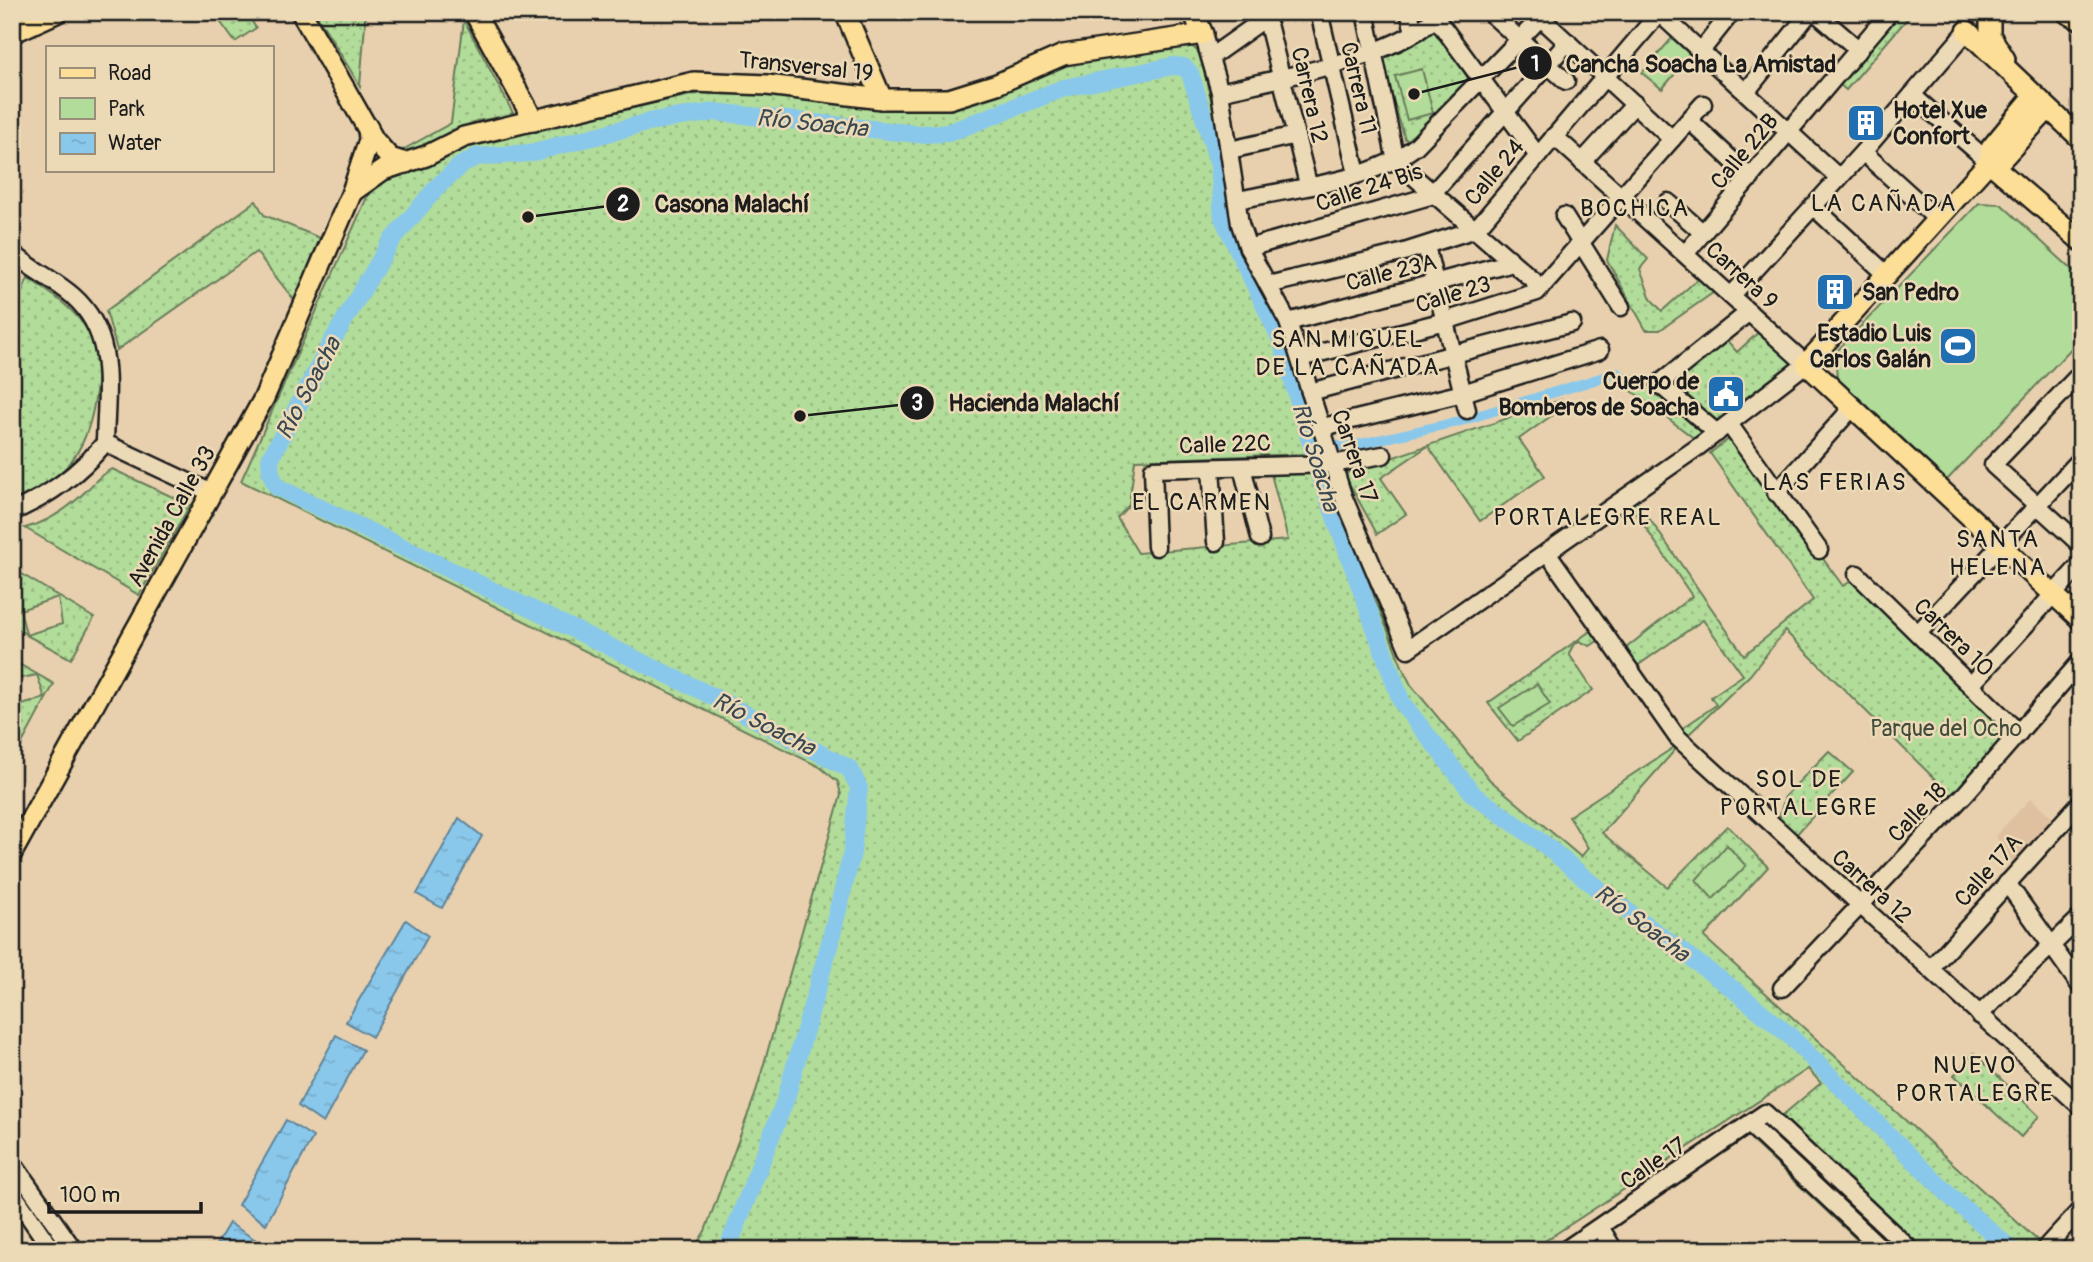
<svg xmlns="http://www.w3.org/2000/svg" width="2093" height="1262" viewBox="0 0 2093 1262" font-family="Pangolin,sans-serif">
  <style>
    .built { fill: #dfc1a0 }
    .green { fill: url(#green-dots); stroke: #677c5a; stroke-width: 2; fill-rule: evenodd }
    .pitch { fill: #b2dc99; stroke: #677c5a; stroke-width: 2 }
    .water { fill: url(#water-ripples); stroke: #5e8398; stroke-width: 2 }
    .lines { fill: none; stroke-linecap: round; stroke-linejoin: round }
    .canal { stroke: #8ac8eb; stroke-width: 10 }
    .river { stroke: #8ac8eb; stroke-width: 18 }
    .minor-casing { stroke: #1c1c1c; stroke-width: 21 }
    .major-casing { stroke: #1c1c1c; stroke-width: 24 }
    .highway-casing { stroke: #1c1c1c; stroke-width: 28 }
    .minor { stroke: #ecdab7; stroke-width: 16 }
    .major { stroke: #fcde96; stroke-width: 19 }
    .highway { stroke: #fcde96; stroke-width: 23 }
    .labels { text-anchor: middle; stroke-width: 5; stroke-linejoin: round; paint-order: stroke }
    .street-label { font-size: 23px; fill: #1c1c1c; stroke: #ecdab7 }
    .poi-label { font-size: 23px; font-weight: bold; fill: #1c1c1c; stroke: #ecdab7; text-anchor: start }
    .park-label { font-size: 23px; fill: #424c3b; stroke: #ecdab7 }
    .water-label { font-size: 24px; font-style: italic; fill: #384750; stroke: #ecdab7 }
    .neighbourhood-label { font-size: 24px; letter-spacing: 2px; fill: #1c1c1c; stroke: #ecdab7 }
    .leader { fill: none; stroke: #1c1c1c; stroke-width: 2.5 }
    .callout-dot { fill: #1c1c1c; stroke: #ecdab7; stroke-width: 2.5 }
    .mark-label { font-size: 21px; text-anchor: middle; font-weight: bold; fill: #fff }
    .callout-label { font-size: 24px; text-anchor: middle; font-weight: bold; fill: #1c1c1c; stroke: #ecdab7; stroke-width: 5; stroke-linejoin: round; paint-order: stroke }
  </style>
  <defs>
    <pattern id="green-dots" width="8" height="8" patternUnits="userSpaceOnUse" patternTransform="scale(1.75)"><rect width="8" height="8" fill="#b2dc99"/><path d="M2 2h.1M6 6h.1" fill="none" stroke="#98bc83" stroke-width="1.8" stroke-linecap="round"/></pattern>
    <pattern id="water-ripples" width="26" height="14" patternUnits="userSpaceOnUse" patternTransform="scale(1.75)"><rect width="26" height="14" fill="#8ac8eb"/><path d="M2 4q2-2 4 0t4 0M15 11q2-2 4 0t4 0" fill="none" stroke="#76abc9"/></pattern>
  </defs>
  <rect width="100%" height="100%" fill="#e8d0ae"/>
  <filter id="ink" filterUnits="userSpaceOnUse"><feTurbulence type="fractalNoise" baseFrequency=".0143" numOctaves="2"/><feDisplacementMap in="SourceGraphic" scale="14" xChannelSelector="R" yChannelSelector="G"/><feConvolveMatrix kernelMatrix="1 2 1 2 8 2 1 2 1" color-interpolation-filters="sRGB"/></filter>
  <g filter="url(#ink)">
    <!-- built -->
    <path class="built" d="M2031,798l26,24 -41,46 -21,-32z"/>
    <!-- green -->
    <g class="green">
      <path d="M230,12h16l10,16 -21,14 -16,-22z"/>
      <path d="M315,12h51l-6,74z"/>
      <path d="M1898,12h15l-67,78 -7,-6z"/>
      <path d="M464,20l50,95 -38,6 -73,37 -4,-6 52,-29z"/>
      <path d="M1436,30l34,51 -58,60 -7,-2 -25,-82z"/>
      <path d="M1192,46l8,8 29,120 57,160 39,140 79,197 7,14 79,95 91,77 7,-9 -19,-32 113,-74 -80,91 65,54 60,-61 3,2 38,39 -64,70 344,313h-180l-116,-109 69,-58 -13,-14 -277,181h-838l12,-19 50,-136 86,-300 -3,-13 -18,-15 -579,-286 126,-284 18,-17 30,-10 38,-22 247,-55 20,-4 234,20 104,-43 108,-19zM1303,454l5,5 -38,11 18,70 -150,13 -21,-35 12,-13 6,-45z"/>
      <path d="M256,201l8,14 56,23 -25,63 -39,-49 -139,98 -11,-39z"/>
      <path d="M1615,225l33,34 -8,10 11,30 11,12 37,-33 18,12 -57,40h-14l-39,-70z"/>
      <path d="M28,278c26,17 61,40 68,73 4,15 1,34 -1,48 -9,57 -31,80 -83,102v-188z"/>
      <path d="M1761,330l33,33 -82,62 -53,-41 64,-48 14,16z"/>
      <path d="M1634,375l74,56 -13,8 -71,-54z"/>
      <path d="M1561,400l4,6 -46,33 26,37 -65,45 -52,-75 -47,32 25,36 -29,20 -33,-60z"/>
      <path d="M1733,436l110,150 10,-6 161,152 -60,66 -169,-167 -35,44 -64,62 -6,-7 36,-25 -5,-8 32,-22 -40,-55 -66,46 -11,-18 66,-52 -62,-91 7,-4 107,154 69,-55 -103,-147z"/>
      <path d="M112,469l78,36 -51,90 -114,-67c24,-6 44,-20 62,-38 9,-9 13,-15 25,-21z"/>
      <path d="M20,573l74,45 -23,41 -45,-24 36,-11 -4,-27 -38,13 6,24 -14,-8v-38z"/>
      <path d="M1592,630l7,10 -9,6 -11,-5 -7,6 -3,7 24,36 -75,51 -30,-38z"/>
      <path d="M12,660l42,24 -35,65 -7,-3v-38l33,-10 -8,-23 -25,5z"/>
      <path d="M1829,751l24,21 -59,65 -16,-15 7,-26z"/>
      <path d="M1974,1053l65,63 -18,21 -67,-62z"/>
    </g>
    <!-- pitch -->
    <g class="pitch">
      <path d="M1672,38l19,17 -29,34 -20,-16z"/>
      <path d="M1422,69l11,44 -26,7 -12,-44z"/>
      <path d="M1979,203l22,1 80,74v60l-134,142 -110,-102 -2,-25z"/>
      <path d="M1537,684l13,20 -37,22 -14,-18z"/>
      <path d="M1727,845l19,21 -33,33 -17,-19z"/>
    </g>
    <!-- water -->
    <g class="water">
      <path d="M459,818l23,18 -40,72 -25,-14z"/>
      <path d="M406,920l22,16 -56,101 -26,-15z"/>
      <path d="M336,1035l27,15 -40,73 -25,-17z"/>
      <path d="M286,1120l27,17 -47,87 -28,-19z"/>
      <path d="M229,1223l27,17 -6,10h-37z"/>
    </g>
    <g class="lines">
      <!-- canal -->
      <path class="canal" d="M1335,446l21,-1 105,-24 156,-48 18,12"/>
      <!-- river -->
      <path class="river" d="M727,1250l59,-152 43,-152 23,-93 7,-65 -9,-19 -144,-76 -429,-206 -6,-13 -1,-15 61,-116 61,-103 46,-54 22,-20 16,-9 54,-4 124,-32 61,-9 202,22 31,-1 116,-45 109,-22 11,1 6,6 29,92 4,53 58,122 39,135 82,228 72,92 70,49 60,50 129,95 56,46 163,163 60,52"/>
      <defs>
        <g id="minor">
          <path d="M1265,12l43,172"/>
          <path d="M1319,12l38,162"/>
          <path d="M1365,12l31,149 144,125"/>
          <path d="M1409,12l5,20"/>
          <path d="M1489,12l77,69"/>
          <path d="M1658,12l181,166"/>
          <path d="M1815,12l44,38"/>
          <path d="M1436,18l102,138"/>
          <path d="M1541,18l131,121"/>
          <path d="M1203,34l17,58 20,132 8,24 40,74 55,174 65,153 290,-202 108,-83 -252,-228"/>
          <path d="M1701,51l31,-39"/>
          <path d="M1212,56l62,-44"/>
          <path d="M1220,92c58,-14 182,-35 221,-80"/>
          <path d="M1746,92l64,-80"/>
          <path d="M1912,95l77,67"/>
          <path d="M1689,120l62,58"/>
          <path d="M1230,150l66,-15"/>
          <path d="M1863,152l75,68"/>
          <path d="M1582,162l53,-58"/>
          <path d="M1238,200c58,-13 130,-17 178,-54l130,-134"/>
          <path d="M1668,202l35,31"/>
          <path d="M1813,206l74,69"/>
          <path d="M1564,216l57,91"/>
          <path d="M1426,246l41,164"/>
          <path d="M1248,248l182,-52 138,-154"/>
          <path d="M12,252c19,18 42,27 61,44 44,39 33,95 32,147"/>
          <path d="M1685,254l205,-242"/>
          <path d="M1268,285l133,-32 75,-24 184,-217"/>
          <path d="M1731,296l132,-144 104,-121"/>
          <path d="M1288,322l217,-58 4,-6"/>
          <path d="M1300,358l145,-37 92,-29 166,-188"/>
          <path d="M2081,373l-88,92 88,80"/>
          <path d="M1310,392l262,-69"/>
          <path d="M1729,424l90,126"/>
          <path d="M1319,428l144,-35 137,-43"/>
          <path d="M1717,433l-58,-49 90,-72"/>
          <path d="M105,443l107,50"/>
          <path d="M1242,467l18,71"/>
          <path d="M1211,468l5,74"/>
          <path d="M1776,493l76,-85"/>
          <path d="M12,512c39,-17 66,-38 93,-69"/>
          <path d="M1156,547l-3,-78 179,-5 51,-9"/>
          <path d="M1547,552l130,185 404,370"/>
          <path d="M1857,574l162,159"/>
          <path d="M1918,633l163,-174"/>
          <path d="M1971,685l110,-121"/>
          <path d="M2007,883l74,104"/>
          <path d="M1930,969l151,-167"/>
          <path d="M1782,988l184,-195 115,-132"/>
          <path d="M1979,1015l102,-98"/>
          <path d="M1750,1125l133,125"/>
          <path d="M12,1162l62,88"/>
          <path d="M12,1192l40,58"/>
          <path d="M1600,1227l14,23"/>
          <path d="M2046,1247l35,-38"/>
          <path d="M1565,1250l200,-137 146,137"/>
        </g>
        <g id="major">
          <path d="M301,12l73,128 16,18 16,5"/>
          <path d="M474,12l60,109"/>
          <path d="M845,12l37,87"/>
          <path d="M1990,12v23l15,24"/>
          <path d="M1967,31l114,108"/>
          <path d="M12,33l46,-21"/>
          <path d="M2048,109l-46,50 -13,3 -183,202 275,256"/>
          <path d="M1989,162l92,79"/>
          <path d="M1989,162l2,-14 43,-52"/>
          <path d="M352,192l31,-22 43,-14 38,-19 230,-55 73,3 115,14h67l48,-15 66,-29 140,-21 -10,-22"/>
          <path d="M12,853l252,-455 88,-206 17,-52 -1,-13"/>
        </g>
        <path id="highway" d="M2069,12l12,6"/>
      </defs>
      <!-- minor casing -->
      <use href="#minor" class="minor-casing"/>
      <!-- major casing -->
      <use href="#major" class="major-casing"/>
      <!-- highway casing -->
      <use href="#highway" class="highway-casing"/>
      <!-- minor -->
      <use href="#minor" class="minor"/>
      <!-- major -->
      <use href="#major" class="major"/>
      <!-- highway -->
      <use href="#highway" class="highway"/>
    </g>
  </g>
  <!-- icons -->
  <defs>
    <symbol id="building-square" viewBox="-11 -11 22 22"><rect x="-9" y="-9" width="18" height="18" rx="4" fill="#1f6fb2" stroke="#ecdab7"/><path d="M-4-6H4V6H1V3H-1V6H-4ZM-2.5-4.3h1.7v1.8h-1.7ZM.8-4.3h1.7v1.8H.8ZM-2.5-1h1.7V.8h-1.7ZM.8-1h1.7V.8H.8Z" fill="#fff"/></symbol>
    <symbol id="stadium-square" viewBox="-11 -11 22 22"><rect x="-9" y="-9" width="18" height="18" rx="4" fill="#1f6fb2" stroke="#ecdab7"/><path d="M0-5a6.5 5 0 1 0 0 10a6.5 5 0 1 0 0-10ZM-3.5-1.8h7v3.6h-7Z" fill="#fff"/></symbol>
    <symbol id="civic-square" viewBox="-11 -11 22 22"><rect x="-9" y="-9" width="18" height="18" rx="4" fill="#1f6fb2" stroke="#ecdab7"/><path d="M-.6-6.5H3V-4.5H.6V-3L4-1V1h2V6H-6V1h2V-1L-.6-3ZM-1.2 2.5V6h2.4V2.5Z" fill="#fff"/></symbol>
  </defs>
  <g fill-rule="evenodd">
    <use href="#building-square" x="1844" y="101" width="44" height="44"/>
    <use href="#building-square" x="1813" y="270" width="44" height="44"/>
    <use href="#stadium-square" x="1936" y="324" width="44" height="44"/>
    <use href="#civic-square" x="1704" y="372" width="44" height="44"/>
  </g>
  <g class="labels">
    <!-- street labels -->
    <g class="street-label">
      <text transform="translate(806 66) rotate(6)" y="8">Transversal 19</text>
      <text transform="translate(1359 88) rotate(77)" y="8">Carrera 11</text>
      <text transform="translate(1310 95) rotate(77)" y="8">Carrera 12</text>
      <text transform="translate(1744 151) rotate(-50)" y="8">Calle 22B</text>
      <text transform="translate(1494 172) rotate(-50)" y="8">Calle 24</text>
      <text transform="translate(1369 187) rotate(-18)" y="8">Calle 24 Bis</text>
      <text transform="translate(1391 272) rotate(-14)" y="8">Calle 23A</text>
      <text transform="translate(1742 275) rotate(42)" y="8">Carrera 9</text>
      <text transform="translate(1453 294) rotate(-17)" y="8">Calle 23</text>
      <text transform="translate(1225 444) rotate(-2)" y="8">Calle 22C</text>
      <text transform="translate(1355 456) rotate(71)" y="8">Carrera 17</text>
      <text transform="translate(171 516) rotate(-61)" y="8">Avenida Calle 33</text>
      <text transform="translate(1954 637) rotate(44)" y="8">Carrera 10</text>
      <text transform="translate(1917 812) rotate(-46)" y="8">Calle 18</text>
      <text transform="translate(1988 870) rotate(-48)" y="8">Calle 17A</text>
      <text transform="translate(1872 886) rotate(42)" y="8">Carrera 12</text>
      <text transform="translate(1653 1163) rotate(-34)" y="8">Calle 17</text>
    </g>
    <!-- poi labels -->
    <g class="poi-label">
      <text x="1893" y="118">Hotel Xue<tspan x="1893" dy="26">Confort</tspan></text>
      <text x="1862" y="300">San Pedro</text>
      <text x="1931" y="341" text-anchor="end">Estadio Luis<tspan x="1931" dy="26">Carlos Galán</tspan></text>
      <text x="1699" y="389" text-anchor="end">Cuerpo de<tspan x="1699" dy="26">Bomberos de Soacha</tspan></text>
    </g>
    <!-- park labels -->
    <g class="park-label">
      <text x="1946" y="736">Parque del Ocho</text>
    </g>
    <!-- water labels -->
    <g class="water-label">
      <text transform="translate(812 123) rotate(6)" y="8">Río Soacha</text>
      <text transform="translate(308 388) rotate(-62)" y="8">Río Soacha</text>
      <text transform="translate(1316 457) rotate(73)" y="8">Río Soacha</text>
      <text transform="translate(764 724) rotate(27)" y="8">Río Soacha</text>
      <text transform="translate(1642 923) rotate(37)" y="8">Río Soacha</text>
    </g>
    <!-- neighbourhood labels -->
    <g class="neighbourhood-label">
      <text x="1884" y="211">LA CAÑADA</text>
      <text x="1635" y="216">BOCHICA</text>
      <text x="1348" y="347">SAN MIGUEL<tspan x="1348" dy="28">DE LA CAÑADA</tspan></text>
      <text x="1835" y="490">LAS FERIAS</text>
      <text x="1202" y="510">EL CARMEN</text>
      <text x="1608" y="525">PORTALEGRE REAL</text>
      <text x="1998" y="547">SANTA<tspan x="1998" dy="28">HELENA</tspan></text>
      <text x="1799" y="787">SOL DE<tspan x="1799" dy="28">PORTALEGRE</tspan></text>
      <text x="1975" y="1073">NUEVO<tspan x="1975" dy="28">PORTALEGRE</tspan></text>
    </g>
  </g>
  <!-- callouts -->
  <path class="leader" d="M1414 94L1535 63M528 217L623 204M800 416L917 403"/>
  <g class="callout-dot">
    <circle cx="1414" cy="94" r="7"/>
    <circle cx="528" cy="217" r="7"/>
    <circle cx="800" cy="416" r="7"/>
    <circle cx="1535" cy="63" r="18"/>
    <circle cx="623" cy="204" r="18"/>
    <circle cx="917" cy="403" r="18"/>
  </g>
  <g class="mark-label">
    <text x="1535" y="71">1</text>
    <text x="623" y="211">2</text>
    <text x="917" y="410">3</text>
  </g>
  <g class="callout-label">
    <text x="1701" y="72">Cancha Soacha La Amistad</text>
    <text x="732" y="212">Casona Malachí</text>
    <text x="1034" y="411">Hacienda Malachí</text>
  </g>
  <!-- margin -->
  <rect width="2093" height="1262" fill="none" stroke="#ecdab7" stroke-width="42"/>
  <rect x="21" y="21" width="2051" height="1220" fill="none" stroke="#1c1c1c" stroke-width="2.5" filter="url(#ink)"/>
  <!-- legend -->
  <rect x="46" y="46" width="228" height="126" fill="#ecdab7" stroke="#998e79" stroke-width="2"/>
  <rect x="60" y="68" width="35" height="10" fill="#fcde96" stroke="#998e79" stroke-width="2"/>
  <text x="108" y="80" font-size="21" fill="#1c1c1c">Road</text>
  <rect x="60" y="98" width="35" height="21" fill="#b2dc99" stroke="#998e79" stroke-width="2"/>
  <text x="108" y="116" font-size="21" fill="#1c1c1c">Park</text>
  <rect x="60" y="133" width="35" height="21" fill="url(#water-ripples)" stroke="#998e79" stroke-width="2"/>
  <text x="108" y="150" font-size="21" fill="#1c1c1c">Water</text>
  <!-- scale -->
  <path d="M49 1202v10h152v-10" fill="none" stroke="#1c1c1c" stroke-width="3.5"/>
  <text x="60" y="1202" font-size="21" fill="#1c1c1c" stroke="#ecdab7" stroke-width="5" paint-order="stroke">100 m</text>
</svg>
